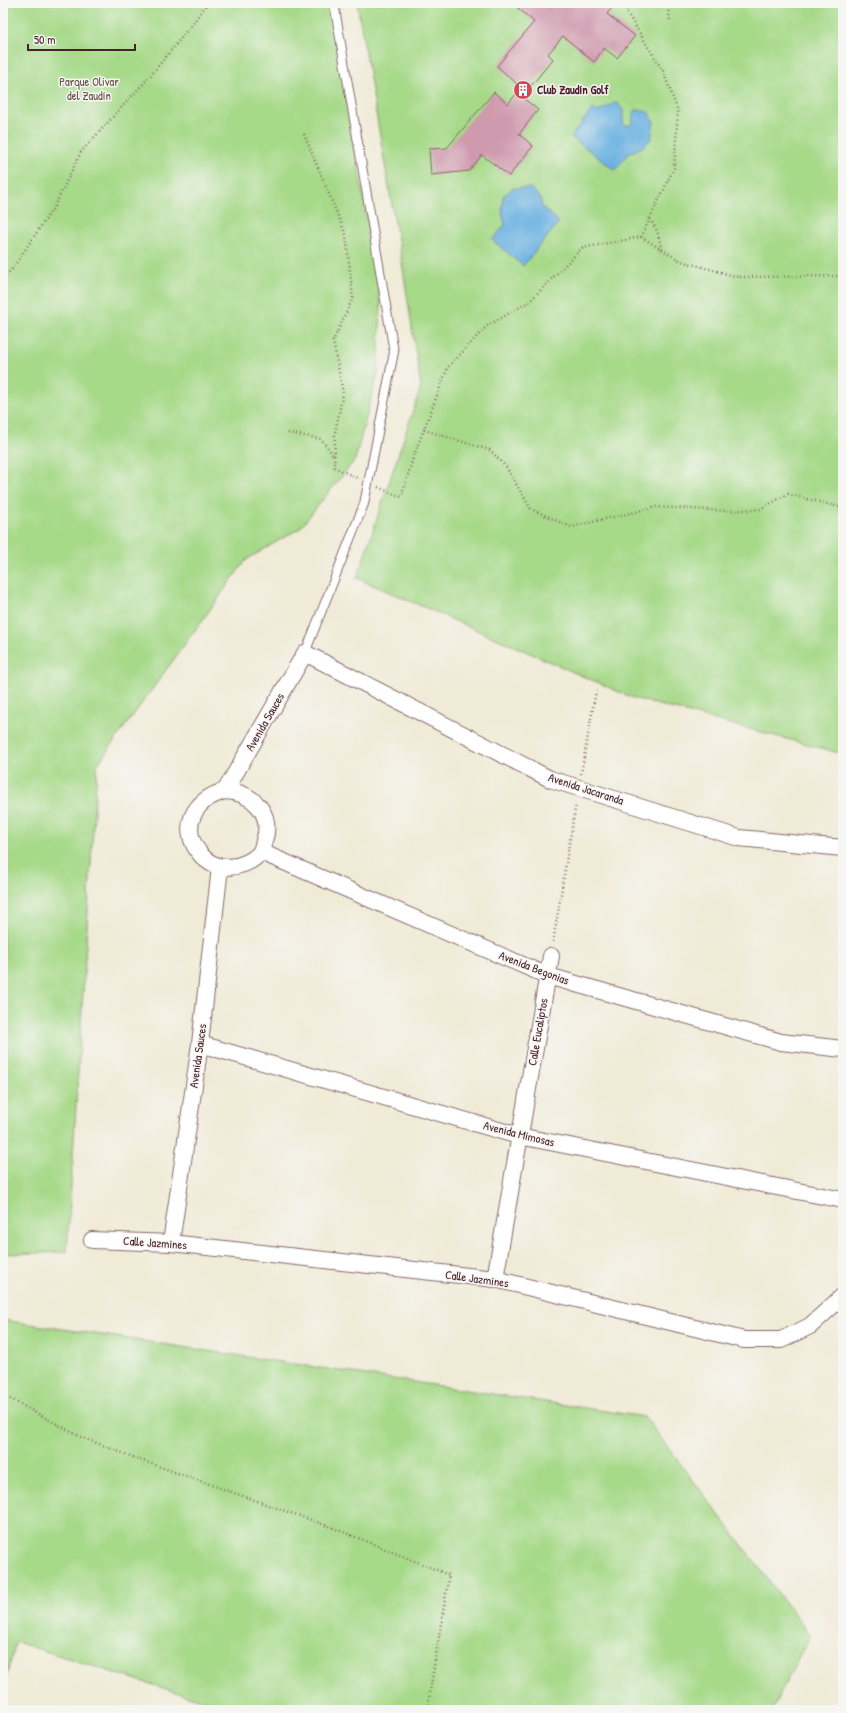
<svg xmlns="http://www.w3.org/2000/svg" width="846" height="1713" viewBox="0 0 846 1713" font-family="'Patrick Hand',sans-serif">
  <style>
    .green { fill: #a6d988; stroke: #787c5a }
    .water { fill: #6bb1e1; stroke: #5a6886 }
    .building { fill: #cf9aad }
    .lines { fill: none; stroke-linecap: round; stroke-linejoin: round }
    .service-casing { stroke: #846667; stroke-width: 10 }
    .minor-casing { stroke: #846667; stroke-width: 18 }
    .path { stroke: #846667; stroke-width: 2.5; stroke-dasharray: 1 3; stroke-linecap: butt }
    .service { stroke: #fff; stroke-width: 8 }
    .minor { stroke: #fff; stroke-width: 16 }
    .labels { text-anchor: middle; stroke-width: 3; stroke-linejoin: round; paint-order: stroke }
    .park-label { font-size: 12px; fill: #614e42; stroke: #f6f6f2 }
    .poi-label { font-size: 12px; font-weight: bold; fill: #4a1f2b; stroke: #f6f6f2; text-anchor: start }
    .street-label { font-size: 12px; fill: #4a1f2b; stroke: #f6f6f2 }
  </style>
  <rect width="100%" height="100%" fill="#f6f6f2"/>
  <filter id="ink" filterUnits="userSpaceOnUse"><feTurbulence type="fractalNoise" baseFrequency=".025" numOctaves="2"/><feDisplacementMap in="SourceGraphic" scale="8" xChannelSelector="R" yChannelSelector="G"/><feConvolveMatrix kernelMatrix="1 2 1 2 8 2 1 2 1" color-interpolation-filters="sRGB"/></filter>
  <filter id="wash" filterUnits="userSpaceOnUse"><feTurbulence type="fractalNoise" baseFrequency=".012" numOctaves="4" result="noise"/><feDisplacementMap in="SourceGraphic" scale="16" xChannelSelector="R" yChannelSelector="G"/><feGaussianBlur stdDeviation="0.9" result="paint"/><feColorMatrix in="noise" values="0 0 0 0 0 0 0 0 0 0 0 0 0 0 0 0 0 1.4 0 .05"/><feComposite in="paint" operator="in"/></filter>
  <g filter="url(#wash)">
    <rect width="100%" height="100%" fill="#f0ebd7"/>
    <!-- green -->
    <g class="green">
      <path d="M3,3h326l5,15 47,286 -3,69 -23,87 -55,68 -54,32 -149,205 -30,487 -64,2z"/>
      <path d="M357,3h486v751l-210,-56 -276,-120 64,-191 -18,-118z"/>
      <path d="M3,1320l642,97 165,218 -38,75h-539l-217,-68 -13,47z"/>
    </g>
    <!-- water -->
    <g class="water">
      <path d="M617,102l6,8v11l2,5 6,-1 4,-15h10l5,4 4,8 -3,17 -7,7 -16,8 -13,16 -44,-33 22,-29 4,4z"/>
      <path d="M513,188h18l9,10 2,9 17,15 -36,44 -31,-26 13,-15 -3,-13 1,-16z"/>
    </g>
    <g id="blocks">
      <!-- building -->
      <g class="building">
        <path d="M512,3h104l-9,11 28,22 -18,22 -13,-10 -10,14 -31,-26 -15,18 5,5 -27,33 -29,-26 37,-44z"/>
        <path d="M494,92l14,12 9,-11 21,17 -19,24 14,12 -24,30 -27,-21 -13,16 -38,4 -2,-26 18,-1z"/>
      </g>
    </g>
  </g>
  <g filter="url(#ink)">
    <use href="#blocks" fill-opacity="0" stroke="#846667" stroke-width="1"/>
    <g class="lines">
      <defs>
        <path id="service" d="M305,653l59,-149 30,-152 -60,-349"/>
        <g id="minor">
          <path d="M225,791l80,-138 245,126 189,59 104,10"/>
          <path d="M225,791c27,1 49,22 39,50 -1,4 -2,9 -4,12 -15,16 -44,20 -59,2 -23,-27 -7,-56 24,-64z"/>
          <path d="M261,852l287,124 233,66 62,7"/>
          <path d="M200,1044l319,92 324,64"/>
          <path d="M92,1240l79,3 324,36 249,61h37l29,-14 33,-30"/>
          <path d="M171,1243l29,-199 20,-177"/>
          <path d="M495,1279l56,-323"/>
        </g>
      </defs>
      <!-- service casing -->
      <use href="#service" class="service-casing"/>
      <!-- minor casing -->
      <use href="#minor" class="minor-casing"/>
      <!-- path -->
      <g class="path">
        <path d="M667,3l3,17"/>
        <path d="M304,134l42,101 7,63 -20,43 10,52 -8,40 -1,34 25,12"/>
        <path d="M650,219l7,12 5,18"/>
        <path d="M641,237l40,24 57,16 105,-1"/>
        <path d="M3,278l9,-9 42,-62 27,-55 70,-77 43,-53 13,-19"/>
        <path d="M424,430l66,20 16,17 25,42 40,18 85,-20 73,4 31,-2 28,-15 55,14"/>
        <path d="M288,433l33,6 13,17"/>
        <path d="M378,487l23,10 13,-42 34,-88 39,-41 42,-24 53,-54 59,-11 33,-69 4,-57 -15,-40 -37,-60 4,-8"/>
        <path d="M581,774l15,-83"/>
        <path d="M553,942l23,-139"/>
        <path d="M3,1395l78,42 65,25 185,65 118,48 -22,135"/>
      </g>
      <!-- service -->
      <use href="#service" class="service"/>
      <!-- minor -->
      <use href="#minor" class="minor"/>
    </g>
  </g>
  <!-- icons -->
  <defs>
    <symbol id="building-disc" viewBox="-11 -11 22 22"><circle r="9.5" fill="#d1495b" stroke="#f6f6f2"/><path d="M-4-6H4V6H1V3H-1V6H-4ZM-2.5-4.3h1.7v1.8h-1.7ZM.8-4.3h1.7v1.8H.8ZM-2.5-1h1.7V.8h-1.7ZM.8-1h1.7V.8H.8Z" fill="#fff"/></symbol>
  </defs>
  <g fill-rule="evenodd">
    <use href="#building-disc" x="512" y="79" width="22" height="22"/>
  </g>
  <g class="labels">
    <!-- park labels -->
    <g class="park-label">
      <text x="89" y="86">Parque Olivar<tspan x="89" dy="14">del Zaudín</tspan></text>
    </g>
    <!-- poi labels -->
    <g class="poi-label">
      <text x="537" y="94">Club Zaudín Golf</text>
    </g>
    <!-- street labels -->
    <g class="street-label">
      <text transform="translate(265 722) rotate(-60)" y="4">Avenida Sauces</text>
      <text transform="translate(586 789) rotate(18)" y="4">Avenida Jacaranda</text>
      <text transform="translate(534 968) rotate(21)" y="4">Avenida Begonias</text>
      <text transform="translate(538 1032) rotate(-80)" y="4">Calle Eucaliptos</text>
      <text transform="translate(198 1056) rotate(-82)" y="4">Avenida Sauces</text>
      <text transform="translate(519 1134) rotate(14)" y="4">Avenida Mimosas</text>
      <text transform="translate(155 1243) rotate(4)" y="4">Calle Jazmines</text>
      <text transform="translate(477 1279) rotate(8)" y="4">Calle Jazmines</text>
    </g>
  </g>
  <!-- margin -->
  <rect width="846" height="1713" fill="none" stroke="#f6f6f2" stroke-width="16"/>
  <!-- scale -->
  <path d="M28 44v6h107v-6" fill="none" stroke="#4a1f2b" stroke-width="2"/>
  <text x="34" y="44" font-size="12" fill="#4a1f2b" stroke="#f6f6f2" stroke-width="3" paint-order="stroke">50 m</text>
</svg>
